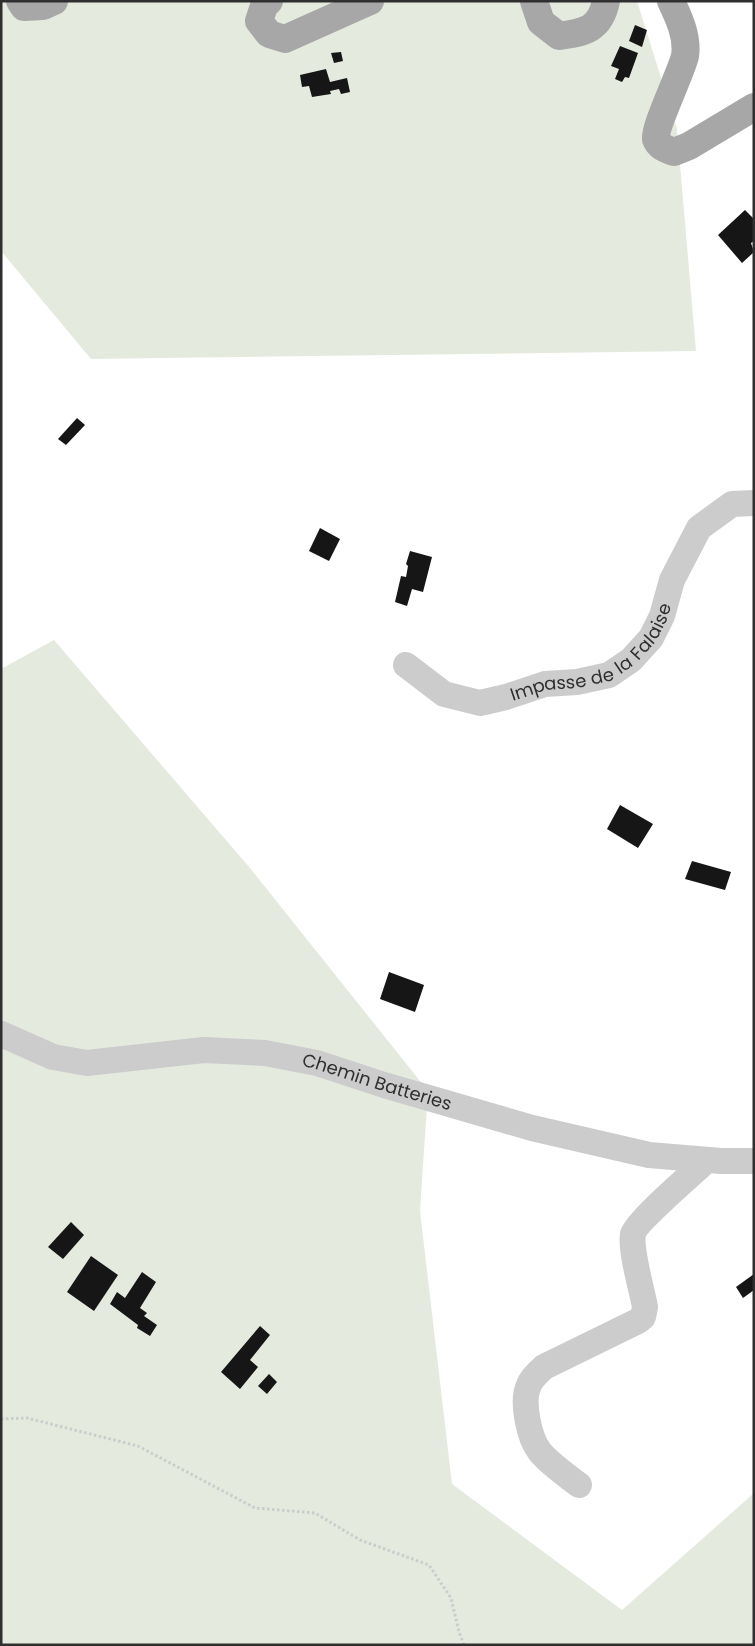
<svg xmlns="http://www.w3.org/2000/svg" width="755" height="1646" viewBox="0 0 755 1646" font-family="Poppins,sans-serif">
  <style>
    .green { fill: #e4ebde }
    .building { fill: #161616 }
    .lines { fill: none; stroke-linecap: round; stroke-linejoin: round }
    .path { stroke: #ccc; stroke-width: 3; stroke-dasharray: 2.5 2.5; stroke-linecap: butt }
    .minor { stroke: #ccc; stroke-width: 26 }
    .major { stroke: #a7a7a7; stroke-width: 28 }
    .labels { text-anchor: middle; stroke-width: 5; stroke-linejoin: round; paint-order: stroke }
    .street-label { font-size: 18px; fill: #2f2f2f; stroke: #fff }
  </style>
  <rect width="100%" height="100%" fill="#fff"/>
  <!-- green -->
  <g class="green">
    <path d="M1,1h636l40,128 19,222 -605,8 -90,-108z"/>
    <path d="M54,640l196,228 178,223 -8,120 32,273 170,126 132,-117v152h-753v-976z"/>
  </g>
  <!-- building -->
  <g class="building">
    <path d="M635,25l12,5 -5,17 -13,-6z"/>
    <path d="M620,46l18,7 -9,25 -4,-1 -3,5 -7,-3 4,-10 -8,-3z"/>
    <path d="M341,52l2,9 -9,2 -3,-10z"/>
    <path d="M326,69l4,13 17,-4 3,14 -9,2 -2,-5 -9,2 1,3 -19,3 -3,-11 -7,1 -2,-12z"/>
    <path d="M745,210l9,9v22l-3,2 3,9 -12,11 -24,-28z"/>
    <path d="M77,418l8,7 -19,20 -8,-6z"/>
    <path d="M320,528l20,11 -11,22 -20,-10z"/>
    <path d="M410,551l22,6 -9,35 -11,-3 -5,17 -12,-4 6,-26 5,1 2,-11 -2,-2z"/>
    <path d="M620,805l33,19 -15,24 -31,-19z"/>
    <path d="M692,861l39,11 -6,18 -40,-11z"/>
    <path d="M389,972l35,13 -9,27 -35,-13z"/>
    <path d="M71,1222l13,13 -21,24 -15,-12z"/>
    <path d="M91,1256l27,19 -24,36 -27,-19z"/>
    <path d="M142,1272l14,10 -16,26 7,5 -3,3 13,9 -7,11 -13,-8 1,-3 -28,-21 7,-12 8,6z"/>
    <path d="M754,1274v16l-11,8 -7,-11z"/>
    <path d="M260,1326l10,9 -20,25 8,7 -18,22 -19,-17z"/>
    <path d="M269,1374l8,8 -10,12 -9,-8z"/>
  </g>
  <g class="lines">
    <!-- path -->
    <path class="path" d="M1,1419l26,-1 111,28 117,62 60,5 45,27 69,25 22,33 8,34 5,13"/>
    <!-- minor -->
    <g class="minor">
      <path id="s1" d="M406,665l38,29 36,9 26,-6 39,-13 32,-2 32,-7 22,-15 20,-22 11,-22 10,-36 27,-52 33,-24 22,-1"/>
      <path id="s2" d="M1,1034l52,23 34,6 117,-13 61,3 52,10 67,22 148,43 117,27 72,6h33"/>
      <path d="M579,1485c-13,-10 -29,-21 -39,-33 -11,-14 -19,-51 -11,-67 3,-8 9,-12 15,-18l94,-46 5,-4 2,-10c-3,-17 -15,-57 -12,-73 3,-12 61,-62 74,-74"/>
    </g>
    <!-- major -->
    <g class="major">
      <path d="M20,1l4,6 19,-1 11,-5"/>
      <path d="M269,1l-5,5 -5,15 10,13 16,5 85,-38"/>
      <path d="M534,1l7,21 18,14c26,-4 41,-6 47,-35"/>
      <path d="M671,1c8,17 17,36 14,55 -4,17 -32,74 -29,83 3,8 10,10 18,13l15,-6 65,-39"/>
    </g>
  </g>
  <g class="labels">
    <!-- street labels -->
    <g class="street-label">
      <text dy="6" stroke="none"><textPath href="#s1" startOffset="214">Impasse de la Falaise</textPath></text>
      <text dy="6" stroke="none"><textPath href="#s2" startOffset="386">Chemin Batteries</textPath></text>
    </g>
  </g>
  <!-- border -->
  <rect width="755" height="1646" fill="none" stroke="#2f2f2f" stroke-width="5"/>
</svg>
